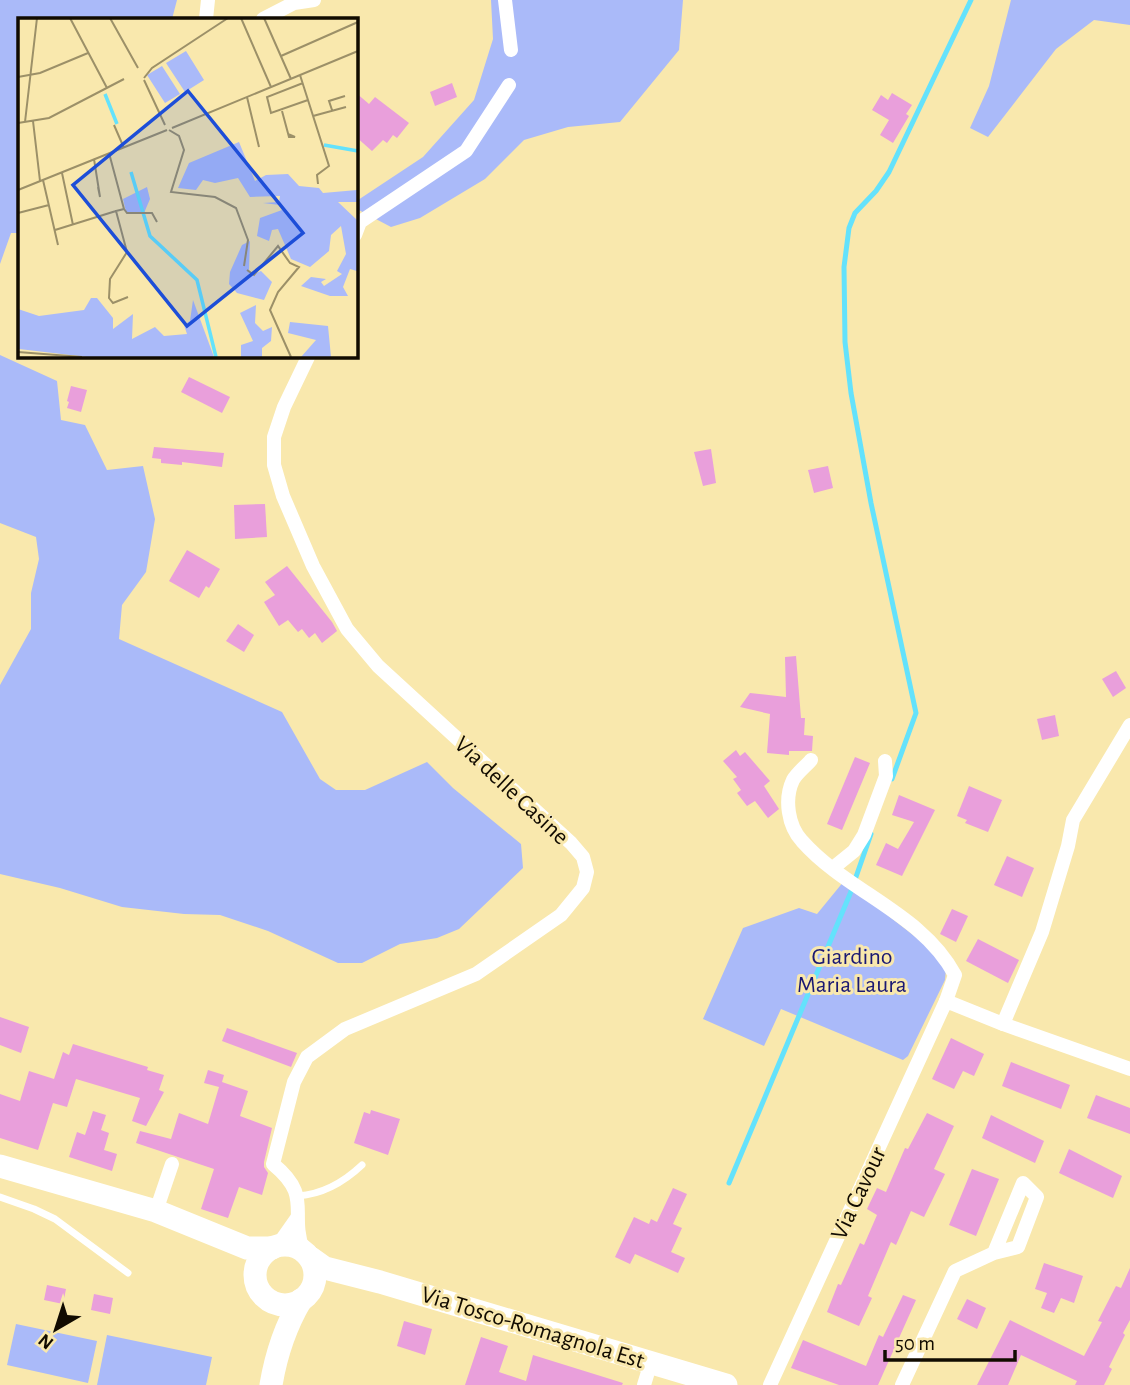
<svg xmlns="http://www.w3.org/2000/svg" width="1130" height="1385" viewBox="0 0 1130 1385" font-family="'Alegreya Sans',sans-serif">
  <style>
    .green { fill: #aabaf9 }
    .lines { fill: none; stroke-linecap: round; stroke-linejoin: round }
    .stream { stroke: #64e2fc; stroke-width: 5 }
    .building { fill: #e99fdb }
    .service { stroke: #fff; stroke-width: 7 }
    .minor { stroke: #fff; stroke-width: 14 }
    .primary { stroke: #fff; stroke-width: 23 }
    .labels { text-anchor: middle; stroke-width: 6; stroke-linejoin: round; paint-order: stroke }
    .street-label { font-size: 24px; fill: #110b00; stroke: #f9e8ad }
    .park-label { font-size: 24px; fill: #1a1872; stroke: #f9e8ad }
    .inset-river { fill: none; stroke: #64e2fc; stroke-width: 3.5 }
    .inset-road { fill: none; stroke: #9c9068; stroke-width: 2 }
    .view { fill: #1d4ed8; fill-opacity: 0.15; stroke: #1d4ed8; stroke-width: 3.5 }
    .inset-edge { fill: none; stroke: #110b00; stroke-width: 3.5 }
  </style>
  <rect width="100%" height="100%" fill="#f9e8ad"/>
  <!-- green -->
  <g class="green">
    <path d="M0,0h177l-5,19h-153v214h-8l-11,31z"/>
    <path d="M491,0h192l-4,50 -59,72 -52,5 -44,13 -39,39 -65,39 -29,9 -36,-19v-6l68,-45 51,-57 19,-61z"/>
    <path d="M1011,0h119v25l-36,-5 -38,29 -68,88 -18,-9 19,-42z"/>
    <path d="M0,355l57,26 4,39 24,5 22,45 36,-4 12,53 -9,53 -24,33 -3,34 163,73 38,67 16,11h29l62,-28 26,26 68,56 2,24 -64,61 -22,9 -37,6 -38,19h-24l-70,-32 -48,-16 -36,-1 -62,-7 -62,-19 -60,-14v-189l31,-56v-36l8,-34 -3,-22 -36,-14z"/>
    <path d="M844,881l92,72 10,16 -1,11 -37,76 -5,4 -122,-51 -17,37 -61,-27 40,-91 56,-20 18,6z"/>
    <path d="M16,1324l81,17 -9,42 -81,-18z"/>
    <path d="M107,1335l105,22 -6,28h-109z"/>
  </g>
  <g class="lines">
    <!-- stream -->
    <g class="stream">
      <path d="M892,779l24,-66 -45,-210 -20,-110 -6,-51 -1,-75 5,-39 6,-15 21,-22 13,-19 82,-172"/>
      <path d="M729,1183l121,-289 21,-60"/>
    </g>
  </g>
  <!-- building -->
  <g class="building">
    <path d="M452,83l5,14 -22,9 -5,-14z"/>
    <path d="M355,92l14,12 6,-7 34,26 -12,15 -4,-3 -6,8 -4,-3 -11,11 -17,-15z"/>
    <path d="M892,93l20,12 -6,9 3,2 -16,27 -13,-8 9,-15 -17,-10 9,-15 7,5z"/>
    <path d="M189,377l41,20 -8,16 -41,-21z"/>
    <path d="M71,386l16,4 -6,22 -14,-4 2,-6 -2,-1z"/>
    <path d="M154,447l70,6 -2,14 -40,-5v3l-21,-2v-4l-9,-1z"/>
    <path d="M711,449l5,34 -13,3 -9,-34z"/>
    <path d="M828,466l5,22 -19,5 -6,-23z"/>
    <path d="M265,504l2,33 -32,2 -1,-34z"/>
    <path d="M187,550l33,19 -11,19 -3,-2 -7,12 -30,-17z"/>
    <path d="M287,566l45,56 5,9 -15,12 -7,-10 -6,5 -7,-9 -4,3 -10,-12 -9,6 -15,-24 11,-7 -10,-13z"/>
    <path d="M238,624l16,11 -10,17 -18,-11z"/>
    <path d="M796,656l5,62h4l-1,17 9,1 -1,15h-23v4l-22,-2 3,-39 -30,-7 10,-14 36,4 -1,-40z"/>
    <path d="M1116,671l10,17 -13,9 -11,-18z"/>
    <path d="M1055,715l4,21 -17,4 -5,-21z"/>
    <path d="M736,750l4,6 5,-4 25,29 -6,5 15,23 -11,9 -13,-17 -8,5 -10,-13 4,-3 -8,-11 4,-2 -14,-16z"/>
    <path d="M855,757l15,6 -28,67 -15,-6z"/>
    <path d="M969,786l33,14 -14,32 -23,-9 2,-3 -10,-4z"/>
    <path d="M899,795l36,15 -33,66 -26,-11 10,-22 12,6 16,-27 -22,-7z"/>
    <path d="M1007,856l27,12 -12,29 -28,-12z"/>
    <path d="M952,909l16,7 -12,26 -16,-8z"/>
    <path d="M978,939l41,21 -11,23 -42,-22z"/>
    <path d="M0,1017l29,10 -8,26 -21,-8z"/>
    <path d="M227,1028l70,25 -6,14 -69,-26z"/>
    <path d="M951,1038l33,16 -10,22 -11,-5 -9,18 -22,-10z"/>
    <path d="M73,1044l75,23 -1,3 17,5 -5,15 5,2 -18,34 -14,-5 8,-23 -64,-19 -9,28 -14,-4 -15,47 -38,-12v-44l20,7 9,-30 25,8 9,-27 6,3z"/>
    <path d="M1011,1062l59,23 -9,24 -59,-23z"/>
    <path d="M208,1070l16,5 -2,7 26,9 -8,25 32,12 -8,34v5l4,6 -6,22 -23,-8 -11,31 -27,-9 13,-40 -78,-26 4,-12 31,8 8,-26 29,11 11,-37 -15,-4z"/>
    <path d="M1096,1095l34,13v26l-43,-16z"/>
    <path d="M371,1110l29,9 -12,36 -34,-12 10,-31 6,2z"/>
    <path d="M93,1111l13,4 -5,15 8,3 -5,17 13,4 -5,17 -43,-14 8,-25 8,3z"/>
    <path d="M927,1113l27,13 -20,43 11,5 -21,43 -13,-6 -15,34 -5,-3 -23,54 4,2 -13,28 -32,-14 11,-28 3,1 19,-42 4,2 13,-30 -10,-6 10,-21 9,4 19,-44 3,1z"/>
    <path d="M991,1115l53,26 -9,22 -53,-25z"/>
    <path d="M1069,1149l53,27 -9,22 -54,-25z"/>
    <path d="M972,1169l27,10 -23,57 -27,-11z"/>
    <path d="M673,1188l14,6 -14,30 9,4 -11,24 14,6 -7,15 -43,-19 -5,10 -15,-7 19,-40 15,7 2,-5 6,3z"/>
    <path d="M1044,1263l39,13 -9,27 -13,-5 -7,15 -13,-5 6,-15 -12,-4z"/>
    <path d="M1130,1268v52l-7,13 2,2 -16,32 3,2 -8,16h-29l2,-4 -56,-26 -13,30h-31l33,-65 74,36 18,-34 -4,-1 18,-35 5,2z"/>
    <path d="M47,1285l19,4 -3,15 -19,-4z"/>
    <path d="M94,1294l19,4 -3,16 -19,-4z"/>
    <path d="M903,1295l13,5 -38,85h-39l-48,-17 12,-28 63,26 13,-31 4,2z"/>
    <path d="M967,1299l19,9 -9,21 -20,-10z"/>
    <path d="M404,1321l28,8 -7,26 -28,-9z"/>
    <path d="M481,1337l27,9 -9,26 27,9 7,-26 90,28 -1,2h-157z"/>
  </g>
  <g class="lines">
    <!-- service -->
    <g class="service">
      <path d="M298,1196c26,-2 46,-14 64,-31"/>
      <path d="M0,1197l34,12 21,10 73,54"/>
    </g>
    <!-- minor -->
    <g class="minor">
      <path d="M505,0l6,50"/>
      <path d="M206,19l2,-19"/>
      <path d="M263,19l31,-16 20,-3"/>
      <path d="M355,235l5,-13 106,-71 43,-66"/>
      <path d="M811,760c-5,6 -14,13 -18,20 -9,19 -5,46 9,61 45,51 120,72 153,134l-9,26"/>
      <path d="M833,868l21,-17 10,-16 22,-59 -1,-15"/>
      <path d="M1003,1024l127,45"/>
      <path d="M156,1211l16,-47"/>
      <path d="M278,1245l19,-27"/>
      <path d="M303,1250c-14,-39 10,-53 -30,-86l21,-82 13,-25 38,-28 131,-55 85,-59 22,-27 4,-16 -4,-15 -12,-14 -193,-177 -31,-37 -34,-63 -30,-70 -9,-31v-28l10,-30 25,-52"/>
      <path d="M644,1385l7,-23"/>
      <path d="M770,1385l176,-384 57,23 39,-92 26,-86 5,-26 57,-95"/>
      <path d="M902,1385l53,-114 39,-18 24,-6 19,-50 -14,-14 -29,70"/>
    </g>
    <!-- primary -->
    <g class="primary">
      <path d="M0,1166l156,45 91,37h25"/>
      <circle cx="285" cy="1275" r="30"/>
      <path d="M311,1258l14,10 55,14 346,103"/>
      <path d="M271,1385c5,-30 14,-58 30,-85"/>
    </g>
  </g>
  <g class="labels">
    <!-- street labels -->
    <g class="street-label">
      <text transform="translate(512 790) rotate(43)" y="8">Via delle Casine</text>
      <text transform="translate(858 1193) rotate(-65)" y="8">Via Cavour</text>
      <text transform="translate(533 1327) rotate(17)" y="8">Via Tosco-Romagnola Est</text>
    </g>
    <!-- park labels -->
    <g class="park-label">
      <text x="852" y="964">Giardino<tspan x="852" dy="28">Maria Laura</tspan></text>
    </g>
  </g>
  <!-- overview -->
  <g transform="translate(18 18)">
    <rect width="340" height="340" fill="#f9e8ad"/>
    <path d="M168,33l18,29 -19,12 -19,-29zM144,48l18,28 -15,9 -18,-28zM221,124l16,39 11,-6 22,-1 11,12 20,2 4,5 34,-3v12h-19l19,18v51l-7,-2 -7,18 5,9h-18l-29,-10 10,-9 15,2 -5,3 3,4 18,-12 -5,-3 9,-17 -5,-28 -10,9 -2,16 -19,16 -19,-8 -13,-30 -6,1 -3,11 -12,-5 3,-18 22,-8 -2,-5 -17,-2 16,-1 1,-6 -30,1 -12,-19 -23,5 -12,-3 -7,10 -18,-2 11,-25zM129,169l3,12 -6,14 -18,-1 -3,-13zM232,223l-1,29 4,4 8,-3 11,11 -8,18 -27,-7 -8,-9 1,-12 12,-27zM73,280h6l16,20v11l20,-15 -1,25 23,-12 9,9 23,-2 -3,-9 6,-4 3,-21 21,57h-127l-68,-8 -1,-40 21,7 45,-6zM238,287l-1,18 8,8 9,-4 -1,14 -9,7v9h-21v-12l12,-4 -13,-28zM272,304l38,4 3,31h-30l15,-17 -28,-7z" fill="#aabaf9"/>
    <path class="inset-river" d="M87,76l12,30M306,127l34,6M113,154l19,64 47,44 19,77"/>
    <path class="inset-road" d="M52,0l37,70M92,0l28,50M223,0l30,69M246,0l27,61M263,38l77,-34M282,57l29,91 -12,9 1,9M0,59l22,-4 48,-20M126,60l8,-10 76,-50M126,62l21,45M285,65l-36,14 4,16 37,-13M229,79l12,50M314,92l-3,-9 16,-5M264,93l7,26h6l-7,-3M295,98l33,-9M15,103l7,60M7,104l12,-104M0,105l31,-5 75,-39M96,107l10,23M154,110l186,-77M151,112l10,6 5,14 -13,42 44,5 21,11 12,32 -4,26M91,135l15,56 -8,2 11,41 -17,27 -1,19 4,5 15,-6M76,141l6,38 -2,-10M44,155l11,52M25,162l15,65M0,172l149,-60M106,191l3,4h25l5,9M0,195l31,-8M37,212l61,-19M229,252l7,5 24,-29 12,17 9,4 -21,25 -8,18 21,47M0,334l64,5"/>
    <path class="view" d="M170,73l115,142 -116,93 -114,-141z"/>
    <rect width="340" height="340" class="inset-edge"/>
  </g>
  <!-- north arrow -->
  <g transform="translate(56 1329) rotate(219)" stroke="#f9e8ad" stroke-width="5" paint-order="stroke">
  <path d="M0-5L12 26L0 18L-12 26Z" fill="#110b00"/>
  <text y="-10" font-size="19" font-weight="bold" text-anchor="middle" fill="#110b00">N</text>
  </g>
  <!-- scale -->
  <path d="M885 1350v10h130v-10" fill="none" stroke="#110b00" stroke-width="3.5"/>
  <text x="895" y="1350" font-size="21" fill="#110b00" stroke="#f9e8ad" stroke-width="5" paint-order="stroke">50 m</text>
</svg>
